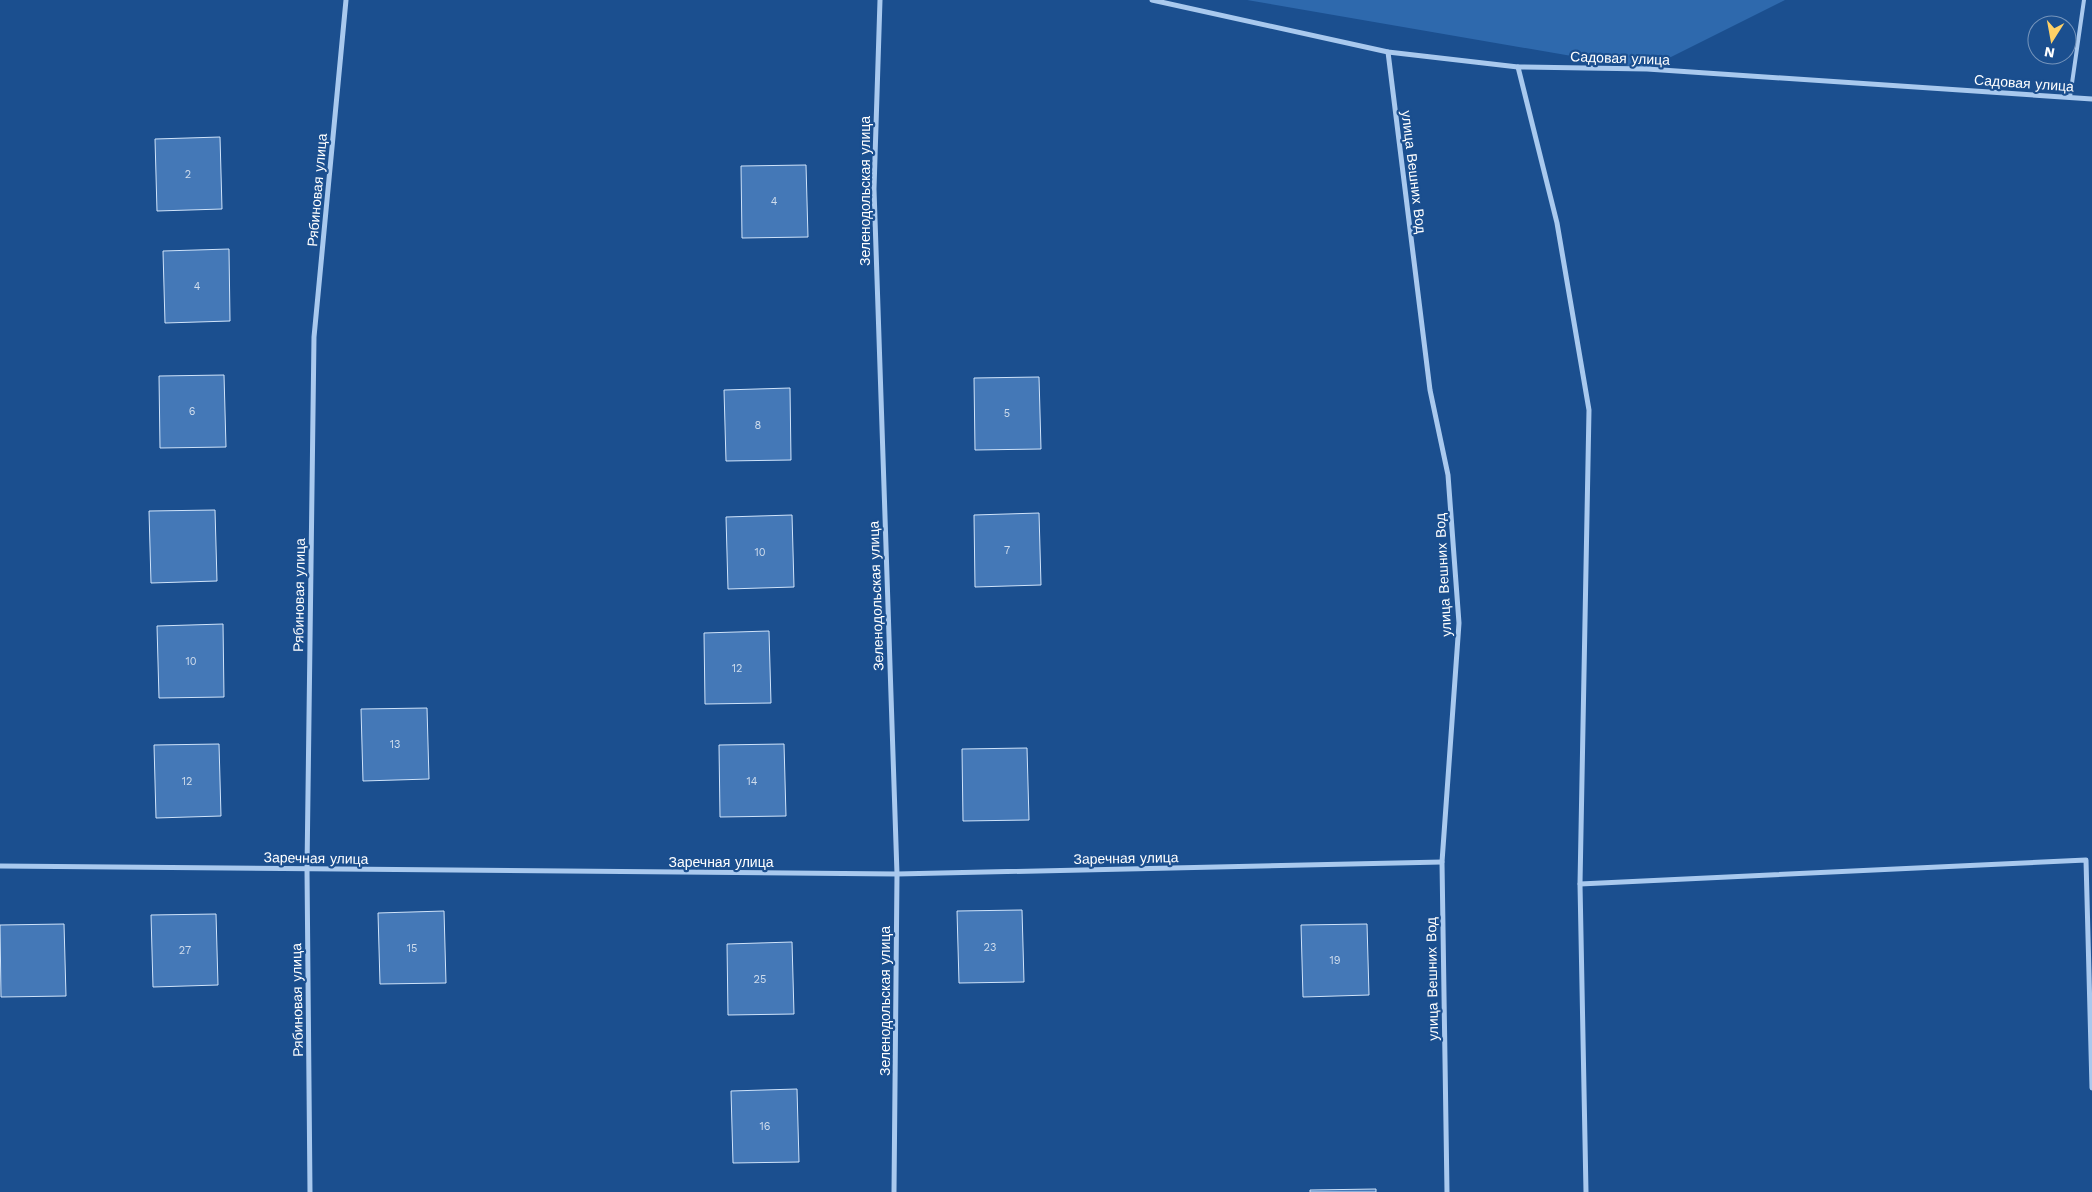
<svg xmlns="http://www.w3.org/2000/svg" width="2092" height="1192" viewBox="0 0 2092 1192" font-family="'Work Sans',sans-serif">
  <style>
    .green { fill: #2e69ad }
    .building { fill: #4478b7; stroke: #cfe3fa }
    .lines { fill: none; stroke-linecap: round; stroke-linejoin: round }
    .service { stroke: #a9c9ee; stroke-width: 4 }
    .minor { stroke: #a9c9ee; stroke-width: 5 }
    .labels { text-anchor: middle; stroke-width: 4.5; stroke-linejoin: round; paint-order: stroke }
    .number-label { font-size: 11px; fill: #d0dded }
    .street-label { font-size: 14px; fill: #fff; stroke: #1b4f8f }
  </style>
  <rect width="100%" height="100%" fill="#1b4f8f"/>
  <!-- green -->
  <path class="green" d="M1247,0h538l-138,69z"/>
  <!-- building -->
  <g class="building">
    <path d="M220,137l2,72 -65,2 -2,-72z"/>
    <path d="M806,165l2,72 -66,1 -1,-72z"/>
    <path d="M229,249l1,72 -65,2 -2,-72z"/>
    <path d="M224,375l2,72 -66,1 -1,-72z"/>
    <path d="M1039,377l2,72 -66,1 -1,-72z"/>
    <path d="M790,388l1,72 -65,1 -2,-71z"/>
    <path d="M215,510l2,71 -66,2 -2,-72z"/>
    <path d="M1039,513l2,72 -66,2 -1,-72z"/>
    <path d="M792,515l2,72 -66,2 -2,-72z"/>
    <path d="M223,624l1,73 -65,1 -2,-72z"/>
    <path d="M769,631l2,72 -66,1 -1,-71z"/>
    <path d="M427,708l2,71 -66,2 -2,-72z"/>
    <path d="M219,744l2,72 -65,2 -2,-73z"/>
    <path d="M784,744l2,72 -66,1 -1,-72z"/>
    <path d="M1027,748l2,72 -66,1 -1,-72z"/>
    <path d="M1022,910l2,72 -65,1 -2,-72z"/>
    <path d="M444,911l2,72 -66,1 -2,-71z"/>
    <path d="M216,914l2,71 -65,2 -2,-72z"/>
    <path d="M64,924l2,72 -65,1 -1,-72z"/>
    <path d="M1367,924l2,71 -66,2 -2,-72z"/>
    <path d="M792,942l2,72 -66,1 -1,-71z"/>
    <path d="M797,1089l2,73 -66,1 -2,-72z"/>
    <path d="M1376,1189v3h-66v-2z"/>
  </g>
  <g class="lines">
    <!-- service -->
    <path class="service" d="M2070,97l14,-97"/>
    <!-- minor -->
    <g class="minor">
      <path d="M880,0l-6,189 23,685 -3,318"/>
      <path d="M1152,0l236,52 130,15 129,2 445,30"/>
      <path d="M1388,52l42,338 18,85 11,148 -17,239 5,330"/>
      <path d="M1518,67l39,156 32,187 -9,474 6,308"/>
      <path d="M0,866l897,8 545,-12"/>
      <path d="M1580,884l506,-24 6,228"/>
      <path d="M310,1192l-3,-323 7,-532 32,-337"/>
    </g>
  </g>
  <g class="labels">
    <!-- number labels -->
    <g class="number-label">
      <text x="188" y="178">2</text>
      <text x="774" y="205">4</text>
      <text x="197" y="290">4</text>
      <text x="192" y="415">6</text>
      <text x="1007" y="417">5</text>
      <text x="758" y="429">8</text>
      <text x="1007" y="554">7</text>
      <text x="760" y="556">10</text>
      <text x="191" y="665">10</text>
      <text x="737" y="672">12</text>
      <text x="395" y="748">13</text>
      <text x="187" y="785">12</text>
      <text x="752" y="785">14</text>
      <text x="990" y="951">23</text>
      <text x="412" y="952">15</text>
      <text x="185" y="954">27</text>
      <text x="1335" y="964">19</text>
      <text x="760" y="983">25</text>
      <text x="765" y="1130">16</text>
    </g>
    <!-- street labels -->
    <g class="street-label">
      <text transform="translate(1620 58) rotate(2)" y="5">Садовая улица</text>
      <text transform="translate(2024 83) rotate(4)" y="5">Садовая улица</text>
      <text transform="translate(1414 172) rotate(83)" y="5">улица Вешних Вод</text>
      <text transform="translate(317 190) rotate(-85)" y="5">Рябиновая улица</text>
      <text transform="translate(865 191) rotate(-90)" y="5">Зеленодольская улица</text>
      <text transform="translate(1443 575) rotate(-93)" y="5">улица Вешних Вод</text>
      <text transform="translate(299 595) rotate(-89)" y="5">Рябиновая улица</text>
      <text transform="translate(876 596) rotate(-92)" y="5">Зеленодольская улица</text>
      <text transform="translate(316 858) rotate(1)" y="5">Заречная улица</text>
      <text transform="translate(1126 858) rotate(-1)" y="5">Заречная улица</text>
      <text x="721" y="867">Заречная улица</text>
      <text transform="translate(1432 979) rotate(-91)" y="5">улица Вешних Вод</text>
      <text transform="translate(297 1000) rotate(-91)" y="5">Рябиновая улица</text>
      <text transform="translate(885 1001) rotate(-90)" y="5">Зеленодольская улица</text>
    </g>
  </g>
  <!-- north arrow -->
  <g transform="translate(2052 40) rotate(191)"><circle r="24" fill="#1b4f8f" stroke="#7695bc"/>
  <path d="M0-4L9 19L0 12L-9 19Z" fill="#ffd166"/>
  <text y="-8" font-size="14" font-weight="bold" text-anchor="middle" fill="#ffffff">N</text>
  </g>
</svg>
